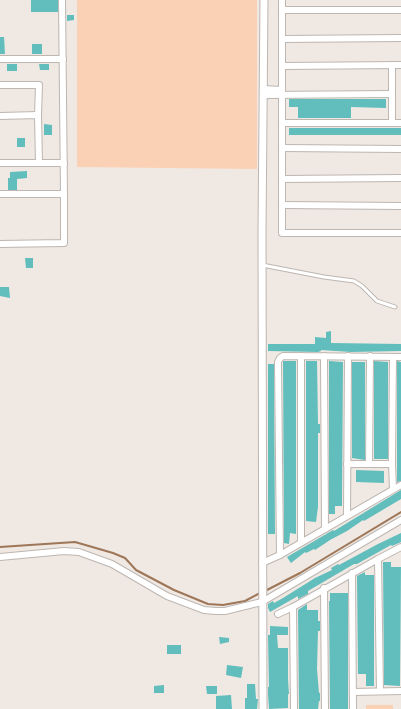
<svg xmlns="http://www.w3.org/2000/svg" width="401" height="709" viewBox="0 0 401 709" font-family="'Source Sans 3',sans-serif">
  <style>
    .green { fill: #fbd1b5 }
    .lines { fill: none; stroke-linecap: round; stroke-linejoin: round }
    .stream { stroke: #9e7658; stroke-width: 2 }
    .building { fill: #61bebc }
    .service-casing { stroke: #bdb6b1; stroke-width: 5 }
    .minor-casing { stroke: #bdb6b1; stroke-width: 8 }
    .tertiary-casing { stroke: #bdb6b1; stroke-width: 9 }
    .service { stroke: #fff; stroke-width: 3 }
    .minor { stroke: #fff; stroke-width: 6 }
    .tertiary { stroke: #fff; stroke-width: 7 }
  </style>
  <rect width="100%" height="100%" fill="#efe8e3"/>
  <!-- green -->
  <g class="green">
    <path d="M77,0h180v169l-180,-2z"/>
    <rect x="366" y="705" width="27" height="4"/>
  </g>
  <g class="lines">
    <!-- stream -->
    <g class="stream">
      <path d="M0,547l75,-5 38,11 12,5 11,12 38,20 34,14 15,1 22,-4 15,-8"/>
      <path d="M265,591l35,-18 101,-61"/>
    </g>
  </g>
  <!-- building -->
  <g class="building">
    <rect x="31" y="0" width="27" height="12"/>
    <path d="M67,15h7v5l-7,1z"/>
    <path d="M0,37h4l1,17h-5z"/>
    <rect x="32" y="44" width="10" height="10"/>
    <rect x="7" y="64" width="10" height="7"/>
    <path d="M39,64h10v6h-9z"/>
    <path d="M289,99h97v9l-35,-1v11h-53v-11h-9z"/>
    <path d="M44,124l8,1v10h-8z"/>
    <rect x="289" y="128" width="112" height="7"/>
    <rect x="17" y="138" width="8" height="9"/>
    <path d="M27,171v7l-10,1v11h-9v-12h2v-6z"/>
    <path d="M25,258h8v10h-7z"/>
    <path d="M0,287h9l1,11 -10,-2z"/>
    <path d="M331,331v12l70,1v7l-50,1 -30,-2v1l-3,1 -50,-1v-7h47v-7l11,1v-6z"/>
    <path d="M283,361h13v173l-6,-1 -1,11 -5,-1z"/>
    <path d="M306,361h11l1,63h2v9h-2v74l-2,15 -10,-1z"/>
    <path d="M329,361l14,1 -1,144h-7v8h-6z"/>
    <path d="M374,361l14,1v97h-14z"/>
    <path d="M397,361l4,1v119l-4,1z"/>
    <path d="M352,362h13v98l-13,-2z"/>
    <path d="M268,364h6l1,170h-7z"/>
    <path d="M356,470l28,1v12l-28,-1z"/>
    <path d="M401,490v9l-37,22 -1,-1 -16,11 -17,9 -15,10 -1,-1 -8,4 -1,-1 -14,11 -4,-6 46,-27 1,1z"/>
    <path d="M401,533v9l-9,4 -1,-1 -34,19h-3l-46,27v3l-10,5v-3l-28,16 -2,-4v-4l5,-3 1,2 9,-5 32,-20 17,-8 -1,-2 7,-4 1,1 39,-21z"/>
    <path d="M383,562h8v5h10l-1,119 -16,-1z"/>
    <path d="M365,572v3h9v111h-8v-12h-8l-1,-98z"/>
    <path d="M330,593h18v116h-18l-1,-108h1z"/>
    <path d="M307,604v6h11v11h2v10h-2l-1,38 2,24h1v8h-1l-1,8h-19l-1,-99z"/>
    <path d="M270,626l18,1v8h-11l1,13h10v31l1,15h-1v14l-19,1 -1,-15v-7h1l-1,-52h2z"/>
    <path d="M219,637l10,1v4l-9,2z"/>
    <rect x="167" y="645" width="14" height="9"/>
    <path d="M227,665l16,2 -2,11 -15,-3z"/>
    <path d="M247,684h8l1,15h2l-1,10h-12v-11h2z"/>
    <path d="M164,685v8h-10v-7z"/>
    <path d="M206,686h11v8h-10z"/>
    <path d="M231,695l1,14h-16v-13z"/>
  </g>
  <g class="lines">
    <defs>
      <path id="service" d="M262,265l62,12 30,4 8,5 15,15 18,6"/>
      <g id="minor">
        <path d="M282,0v233h119"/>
        <path d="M282,10h119"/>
        <path d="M282,39l119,-1"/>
        <path d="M0,59h63"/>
        <path d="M392,65v58"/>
        <path d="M282,66l119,-1"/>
        <path d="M0,85h39l-1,30"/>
        <path d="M263,89l19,1"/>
        <path d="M263,95l129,-1"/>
        <path d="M0,116l38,-1 1,48"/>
        <path d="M282,123h119"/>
        <path d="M282,148l119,1"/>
        <path d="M0,163h64"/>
        <path d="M282,179l119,-1"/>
        <path d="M0,194h64l-2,-194"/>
        <path d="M282,205l119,1"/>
        <path d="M0,244l64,-1v-49"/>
        <path d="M324,356l1,173"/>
        <path d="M393,357l-1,107 1,25"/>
        <path d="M369,463l1,-107"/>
        <path d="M347,464h45"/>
        <path d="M347,515l1,-159"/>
        <path d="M301,541v-185"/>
        <path d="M280,555l-2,-193 2,-4 3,-2 118,1"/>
        <path d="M0,557l64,-6 15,1 33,12 55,32 37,14 12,1h9l37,-9 139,-82"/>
        <path d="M378,559l2,132"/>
        <path d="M262,563l18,-8 121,-70"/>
        <path d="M352,573l1,136"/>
        <path d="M324,588l1,121"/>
        <path d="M293,607l1,102"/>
        <path d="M278,614l15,-7 85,-48 23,-12"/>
        <path d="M353,692l48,-1"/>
      </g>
      <path id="tertiary" d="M263,709l-1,-476 2,-233"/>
    </defs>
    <!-- service casing -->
    <use href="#service" class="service-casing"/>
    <!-- minor casing -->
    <use href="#minor" class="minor-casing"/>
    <!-- tertiary casing -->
    <use href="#tertiary" class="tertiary-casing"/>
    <!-- service -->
    <use href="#service" class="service"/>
    <!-- minor -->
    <use href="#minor" class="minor"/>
    <!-- tertiary -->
    <use href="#tertiary" class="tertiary"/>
  </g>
</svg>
